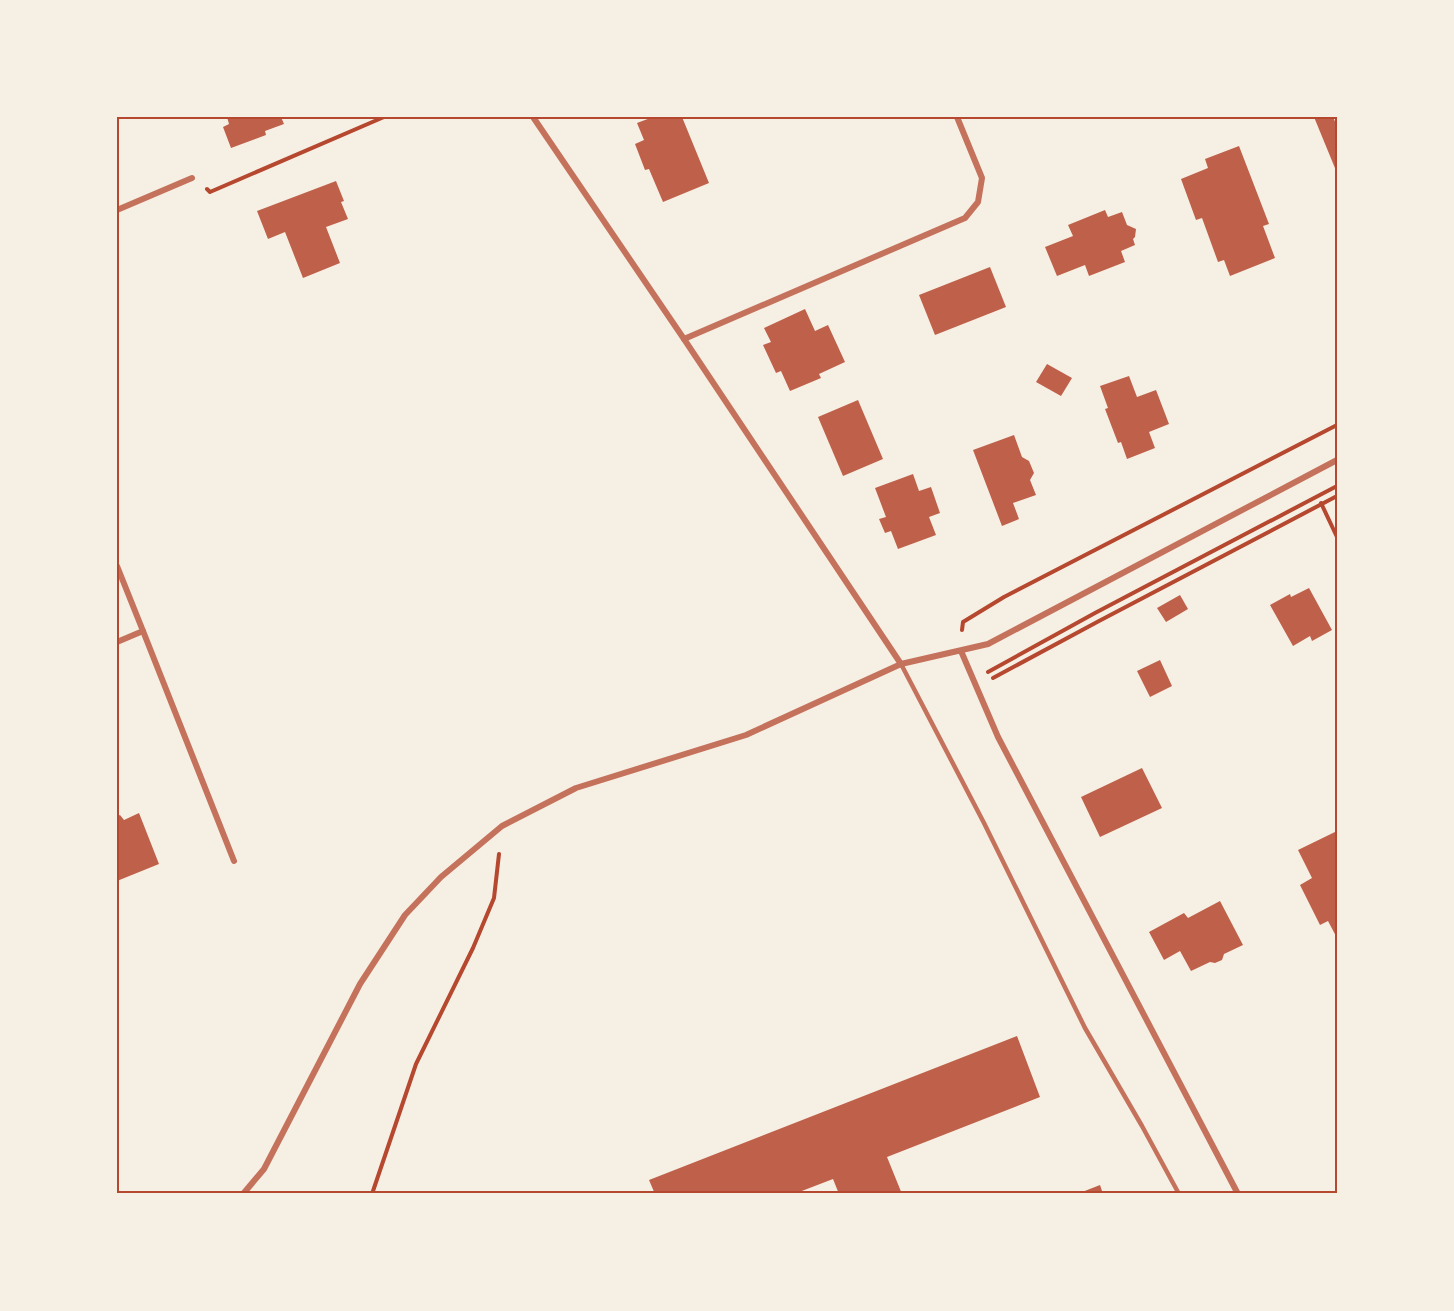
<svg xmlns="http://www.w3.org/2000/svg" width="1454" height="1311" viewBox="0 0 1454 1311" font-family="'Noto Sans',sans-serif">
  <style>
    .building { fill: #bf614a }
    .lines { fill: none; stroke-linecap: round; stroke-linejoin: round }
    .path { stroke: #b5482f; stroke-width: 4 }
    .service { stroke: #c5725c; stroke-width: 4.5 }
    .minor { stroke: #c5725c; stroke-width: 6 }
    .neatline { fill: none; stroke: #b5482f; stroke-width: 2 }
  </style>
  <rect width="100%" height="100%" fill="#f6efe4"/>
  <!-- building -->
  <g class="building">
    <path d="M227,117h54l3,7 -19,7 1,4 -35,13 -8,-21 6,-3z"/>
    <path d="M653,117h29l27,66 -46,19 -14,-33 -4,1 -10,-26 9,-4 -7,-17z"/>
    <path d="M1314,117h19l4,9v47z"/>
    <path d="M1239,146l30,78 -6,2 12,32 -45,18 -6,-16 -6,2 -16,-44 -6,2 -15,-41 27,-11 -3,-9z"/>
    <path d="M336,181l8,20 -3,1 7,17 -22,8 14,36 -37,15 -18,-46 -17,7 -11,-28z"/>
    <path d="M1105,210l3,7 14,-5 5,13 9,4 -1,8 -2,2 2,6 -14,6 4,11 -36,14 -4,-11 -28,11 -12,-29 28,-11 -5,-11z"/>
    <path d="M990,267l16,40 -71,28 -16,-40z"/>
    <path d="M805,309l10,22 13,-6 17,37 -26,12 2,4 -31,13 -9,-20 -5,2 -13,-28 8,-3 -7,-14z"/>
    <path d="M1047,364l25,14 -11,18 -25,-14z"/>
    <path d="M1129,376l8,21 19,-7 13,34 -20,8 6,16 -28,11 -6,-17 -3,1 -13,-34 3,-1 -8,-22z"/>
    <path d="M858,400l25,59 -40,17 -25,-59z"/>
    <path d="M1014,435l8,22 7,4 5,12 -4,7 6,15 -23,8 6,16 -17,7 -29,-76z"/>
    <path d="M913,474l6,17 12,-4 9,26 -11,4 7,18 -38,14 -7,-18 -6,2 -6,-14 7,-2 -11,-29z"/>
    <path d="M1309,588l23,42 -20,11 -2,-5 -17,10 -23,-41 20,-11 1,3z"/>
    <path d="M1180,595l8,14 -22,13 -9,-14z"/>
    <path d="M1160,660l12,26 -22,11 -13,-26z"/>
    <path d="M1142,768l20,40 -62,29 -19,-40z"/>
    <path d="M139,813l20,51 -42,17v-65l3,-1 4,5z"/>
    <path d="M1337,831v107l-9,-17 -8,4 -20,-40 12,-7 -14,-28z"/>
    <path d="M1220,901l23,44 -19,9 -2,6 -7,3 -5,-1 -19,9 -11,-20 -16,9 -15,-28 35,-19 4,5z"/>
    <path d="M1017,1036l23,61 -153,60 15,37h-63l-6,-15 -39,15h-139l-6,-14z"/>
    <path d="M1100,1185l3,9h-26z"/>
  </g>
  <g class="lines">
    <!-- path -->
    <g class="path">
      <path d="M207,189l3,3 174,-75"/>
      <path d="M1321,503l16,34"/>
      <path d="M962,630l1,-8 41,-25 333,-172"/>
      <path d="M988,672l107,-59 242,-127"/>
      <path d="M993,678l106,-57 238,-125"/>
      <path d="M372,1194l44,-130 57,-116 21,-50 5,-44"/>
    </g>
    <!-- service -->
    <path class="service" d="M901,664l83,159 101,205 57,98 37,68"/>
    <!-- minor -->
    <g class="minor">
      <path d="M533,117l151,222 217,325"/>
      <path d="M117,210l75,-32"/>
      <path d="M684,339l281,-121 13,-16 4,-24 -25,-61"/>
      <path d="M117,566l26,65 -26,11"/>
      <path d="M143,631l91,230"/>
      <path d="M961,651l37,86 240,457"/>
      <path d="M243,1194l21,-25 96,-185 45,-69 36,-38 61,-51 74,-38 170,-53 155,-71 87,-20 349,-184"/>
    </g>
  </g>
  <!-- border -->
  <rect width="1454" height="1311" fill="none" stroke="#f6efe4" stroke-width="237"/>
  <rect x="118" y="118" width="1218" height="1074" class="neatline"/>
</svg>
